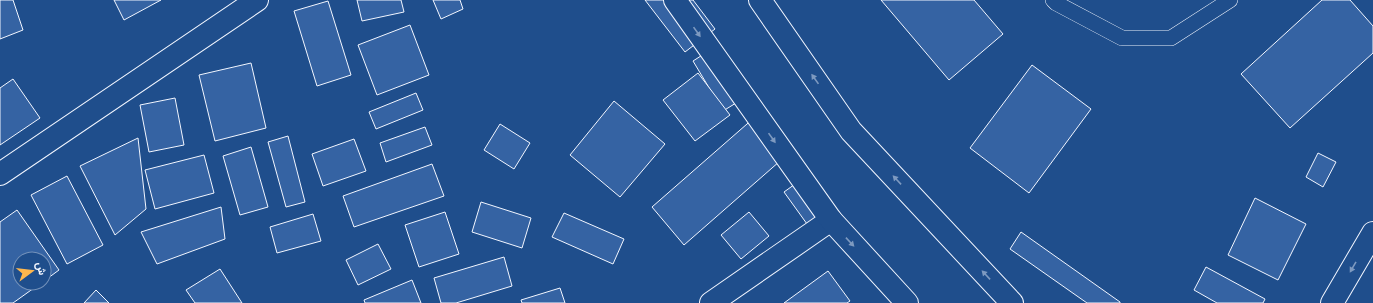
<svg xmlns="http://www.w3.org/2000/svg" width="1373" height="303" viewBox="0 0 1373 303" font-family="'Roboto Serif',Vazirmatn,serif">
  <style>
    .building { fill: #3563a3; stroke: #f2f6ff }
    .lines { fill: none; stroke-linecap: round; stroke-linejoin: round }
    .service-casing { stroke: #f2f6ff; stroke-width: 16 }
    .minor-casing { stroke: #f2f6ff; stroke-width: 24 }
    .tertiary-casing { stroke: #f2f6ff; stroke-width: 24 }
    .primary-casing { stroke: #f2f6ff; stroke-width: 24 }
    .service { stroke: #1f4e8c; stroke-width: 15 }
    .minor { stroke: #1f4e8c; stroke-width: 22 }
    .tertiary { stroke: #1f4e8c; stroke-width: 22 }
    .primary { stroke: #1f4e8c; stroke-width: 22 }
    .oneway { fill: #7e9ac0 }
  </style>
  <rect width="100%" height="100%" fill="#1f4e8c"/>
  <!-- building -->
  <g class="building">
    <path d="M0,0h13l10,30 -23,9z"/>
    <path d="M114,0h47l-37,20z"/>
    <path d="M357,0h44l3,12 -42,9z"/>
    <path d="M433,0h27l3,9 -22,10z"/>
    <path d="M645,0h48l22,29 -30,23z"/>
    <path d="M881,0h93l29,34 -54,46z"/>
    <path d="M1322,0h28l23,26v27l-83,75 -49,-54z"/>
    <path d="M328,1l23,74 -34,11 -23,-75z"/>
    <path d="M410,25l19,50 -52,20 -19,-50z"/>
    <path d="M718,45l31,50 -26,16 -30,-50z"/>
    <path d="M251,63l15,65 -51,13 -16,-66z"/>
    <path d="M1032,65l59,44 -62,84 -59,-45z"/>
    <path d="M698,73l32,42 -35,26 -32,-41z"/>
    <path d="M13,79l27,39 -40,27v-57z"/>
    <path d="M416,93l7,17 -47,19 -7,-17z"/>
    <path d="M175,98l9,47 -35,7 -9,-47z"/>
    <path d="M614,101l51,43 -45,53 -50,-42z"/>
    <path d="M755,117l33,37 -104,91 -32,-38z"/>
    <path d="M500,124l30,19 -16,26 -30,-19z"/>
    <path d="M425,127l7,18 -46,17 -6,-19z"/>
    <path d="M288,136l17,66 -19,5 -18,-65z"/>
    <path d="M138,138l8,71 -31,26 -35,-69z"/>
    <path d="M354,139l12,32 -43,15 -11,-32z"/>
    <path d="M251,147l17,60 -28,8 -17,-59z"/>
    <path d="M1318,153l18,9 -13,25 -17,-10z"/>
    <path d="M204,155l10,38 -59,16 -10,-39z"/>
    <path d="M432,164l12,32 -90,31 -11,-31z"/>
    <path d="M809,174l23,32 -25,18 -23,-32z"/>
    <path d="M67,176l36,69 -36,19 -36,-69z"/>
    <path d="M1255,198l51,26 -28,56 -50,-25z"/>
    <path d="M481,202l50,16 -9,30 -50,-16z"/>
    <path d="M221,207l4,32 -68,25 -16,-32z"/>
    <path d="M17,210l42,60 -15,11v-22h-24v24h21l-28,20h-13v-81z"/>
    <path d="M445,212l14,42 -40,13 -14,-42z"/>
    <path d="M749,212l20,24 -28,23 -20,-24z"/>
    <path d="M564,213l60,26 -11,25 -61,-27z"/>
    <path d="M313,214l8,27 -44,12 -7,-26z"/>
    <path d="M1021,232l99,70v1h-33l-77,-54z"/>
    <path d="M378,244l13,25 -33,16 -12,-25z"/>
    <path d="M504,257l8,29 -56,17h-15l-7,-25z"/>
    <path d="M1206,267l59,32 -2,4h-46l-23,-13z"/>
    <path d="M220,269l22,34h-47l-9,-13z"/>
    <path d="M828,271l22,30 -3,2h-63z"/>
    <path d="M412,280l9,23h-56l-1,-3z"/>
    <path d="M560,288l5,15h-43l-1,-3z"/>
    <path d="M96,290l13,13h-25z"/>
  </g>
  <g class="lines">
    <defs>
      <path id="service" d="M1053,0l3,3 66,35h49l59,-38"/>
      <g id="minor">
        <path d="M0,174l257,-174"/>
        <path d="M711,303l120,-83"/>
      </g>
      <g id="tertiary">
        <path d="M675,0l156,220 76,83"/>
        <path d="M760,0l91,131 161,172"/>
      </g>
      <path id="primary" d="M1332,303l41,-70"/>
    </defs>
    <!-- service casing -->
    <use href="#service" class="service-casing"/>
    <!-- minor casing -->
    <use href="#minor" class="minor-casing"/>
    <!-- tertiary casing -->
    <use href="#tertiary" class="tertiary-casing"/>
    <!-- primary casing -->
    <use href="#primary" class="primary-casing"/>
    <!-- service -->
    <use href="#service" class="service"/>
    <!-- minor -->
    <use href="#minor" class="minor"/>
    <!-- tertiary -->
    <use href="#tertiary" class="tertiary"/>
    <!-- primary -->
    <use href="#primary" class="primary"/>
  </g>
  <!-- one-way arrows -->
  <defs><path id="oneway-solid" d="M-6-.8H1V-3.2L6.5 0L1 3.2V.8H-6Z"/></defs>
  <g class="oneway">
    <use href="#oneway-solid" transform="translate(697 32) rotate(55)"/>
    <use href="#oneway-solid" transform="translate(815 79) rotate(-125)"/>
    <use href="#oneway-solid" transform="translate(772 138) rotate(55)"/>
    <use href="#oneway-solid" transform="translate(897 180) rotate(-133)"/>
    <use href="#oneway-solid" transform="translate(850 242) rotate(47)"/>
    <use href="#oneway-solid" transform="translate(1353 267) rotate(120)"/>
    <use href="#oneway-solid" transform="translate(986 275) rotate(-133)"/>
  </g>
  <!-- north arrow -->
  <g transform="translate(32 271) rotate(75)"><circle r="19" fill="#1f4e8c" stroke="#7391ba"/>
  <path d="M0-3L7 15L0 10L-7 15Z" fill="#ffb74d"/>
  <text y="-6" font-size="11" font-weight="bold" text-anchor="middle" fill="#f2f6ff">ش</text>
  </g>
</svg>
